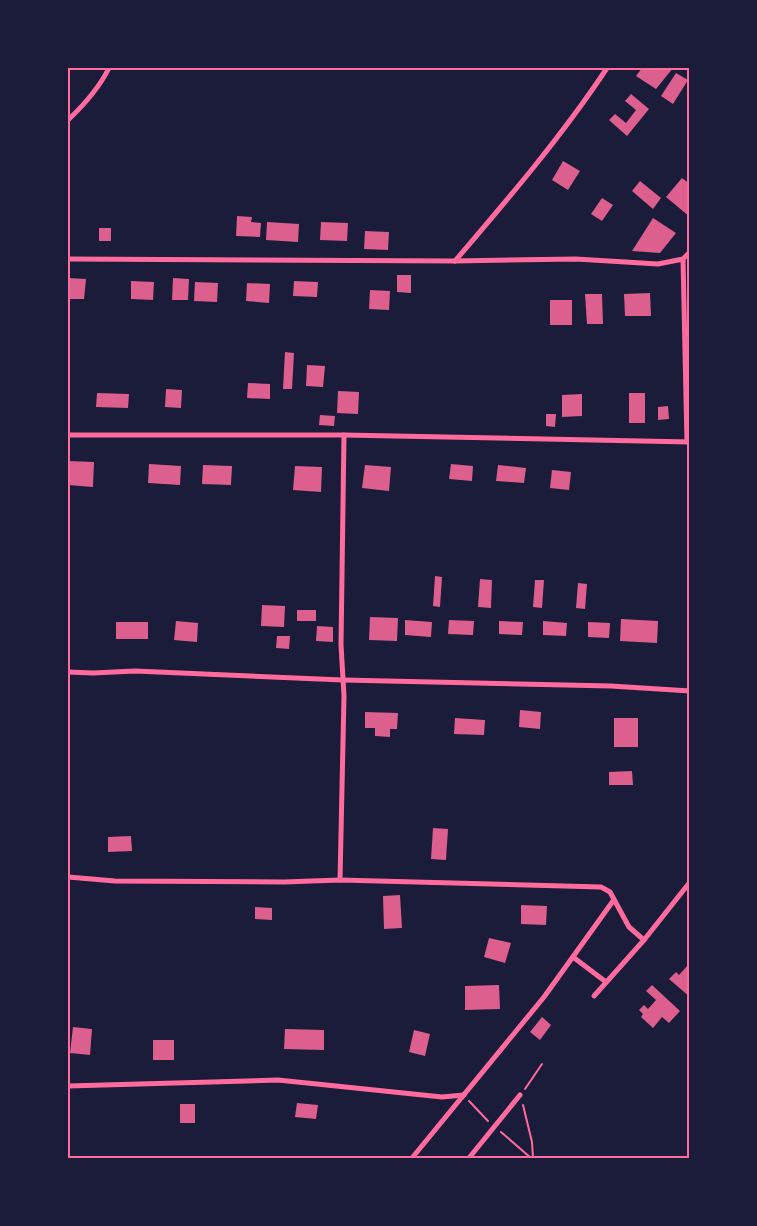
<svg xmlns="http://www.w3.org/2000/svg" width="757" height="1226" viewBox="0 0 757 1226" font-family="Merriweather,serif">
  <style>
    .building { fill: #dd5f8e }
    .lines { fill: none; stroke-linecap: round; stroke-linejoin: round }
    .path { stroke: #ff6b9d; stroke-width: 2 }
    .minor { stroke: #ff6b9d; stroke-width: 5 }
    .neatline { fill: none; stroke: #ff6b9d; stroke-width: 2 }
  </style>
  <rect width="100%" height="100%" fill="#1b1b3a"/>
  <!-- building -->
  <g class="building">
    <path d="M642,68h31l-17,21 -20,-13z"/>
    <path d="M676,73l12,7 -15,24 -12,-8z"/>
    <path d="M631,94l18,15 -22,27 -18,-16 6,-6 11,9 10,-13 -11,-9z"/>
    <path d="M563,161l17,10 -12,19 -16,-10z"/>
    <path d="M682,178l8,6v33l-24,-20z"/>
    <path d="M640,181l21,17 -8,11 -21,-18z"/>
    <path d="M602,198l11,7 -11,16 -11,-7z"/>
    <path d="M237,216l15,1 -1,5 10,1 -1,14 -24,-1z"/>
    <path d="M653,218l23,15 -16,20 -28,-2z"/>
    <path d="M267,222l32,2 -1,18 -32,-2z"/>
    <path d="M321,222l27,1 -1,18 -27,-1z"/>
    <rect x="99" y="228" width="12" height="13"/>
    <path d="M365,231l24,1 -1,18 -24,-1z"/>
    <path d="M397,275h14v18l-14,-1z"/>
    <path d="M68,278l18,1 -2,20h-16z"/>
    <path d="M173,278l16,1 -1,21h-16z"/>
    <path d="M131,281l23,1 -1,18 -22,-1z"/>
    <path d="M294,281l24,1 -1,15 -24,-1z"/>
    <path d="M195,282l23,1 -1,19 -23,-1z"/>
    <path d="M247,283l23,1 -1,19 -23,-2z"/>
    <path d="M370,290l20,1 -1,19 -20,-1z"/>
    <path d="M650,293l1,23h-26l-1,-22z"/>
    <path d="M585,294h17l1,30h-16z"/>
    <rect x="550" y="300" width="22" height="25"/>
    <path d="M285,352l9,1 -2,36h-9z"/>
    <path d="M307,365l18,1 -2,21 -17,-1z"/>
    <path d="M248,383l22,1v15l-23,-1z"/>
    <path d="M166,389l16,1 -1,18 -16,-1z"/>
    <path d="M338,391l21,1 -1,22 -21,-1z"/>
    <path d="M97,393l32,1 -1,14 -32,-1z"/>
    <rect x="629" y="393" width="16" height="30"/>
    <path d="M582,394v22l-20,1v-22z"/>
    <path d="M668,406l1,13 -11,1v-13z"/>
    <path d="M546,414h10l-1,13 -9,-1z"/>
    <path d="M320,415l15,1 -1,10 -15,-1z"/>
    <path d="M68,461l26,1 -1,25 -25,-2z"/>
    <path d="M149,464l32,2 -1,19 -32,-2z"/>
    <path d="M451,464l22,2 -1,15 -23,-2z"/>
    <path d="M203,465l29,1 -1,19 -29,-1z"/>
    <path d="M365,465l26,2 -2,24 -27,-3z"/>
    <path d="M498,465l28,3 -2,15 -28,-2z"/>
    <path d="M295,466l27,1 -1,25 -28,-2z"/>
    <path d="M552,470l19,2 -2,18 -19,-2z"/>
    <path d="M435,576l7,1 -2,30 -7,-1z"/>
    <path d="M480,579l12,1 -1,28 -13,-1z"/>
    <path d="M535,580h9l-2,28 -9,-1z"/>
    <path d="M578,583l9,1 -2,25 -9,-1z"/>
    <path d="M262,605l23,1 -1,21 -23,-1z"/>
    <rect x="297" y="610" width="19" height="11"/>
    <path d="M370,617l28,1 -1,23 -28,-1z"/>
    <path d="M621,619l37,2 -1,22 -37,-2z"/>
    <path d="M405,620l27,2 -1,15 -26,-2z"/>
    <path d="M449,620l25,1 -1,14 -25,-1z"/>
    <path d="M176,621l22,2 -1,19 -23,-2z"/>
    <path d="M499,621l24,1 -1,13 -23,-1z"/>
    <path d="M543,621l24,2 -1,13 -23,-1z"/>
    <rect x="116" y="622" width="32" height="17"/>
    <path d="M588,622l22,1 -1,15 -21,-1z"/>
    <path d="M317,626l16,1v15l-17,-1z"/>
    <path d="M277,636h13l-1,13 -13,-1z"/>
    <path d="M520,710l21,2 -1,17 -21,-2z"/>
    <path d="M365,712l33,1 -1,16h-7v8l-15,-1v-8h-10z"/>
    <path d="M455,718l30,2 -1,15 -30,-1z"/>
    <rect x="614" y="718" width="24" height="29"/>
    <path d="M632,771l1,14h-24v-13z"/>
    <path d="M433,828l15,1 -2,31 -15,-1z"/>
    <path d="M131,836l1,15 -24,1v-15z"/>
    <path d="M400,895l2,33 -18,1 -1,-33z"/>
    <path d="M521,905l26,1 -1,19 -25,-1z"/>
    <path d="M255,907l17,1v12l-17,-1z"/>
    <path d="M489,938l22,5 -6,20 -21,-6z"/>
    <path d="M688,965l2,2v30l-21,-18 7,-7 3,3z"/>
    <path d="M499,985l1,24 -35,1v-24z"/>
    <path d="M652,985l28,26 -11,12 -7,-6 -9,11 -12,-11 2,-3 -4,-4 5,-5 4,4 8,-9 -10,-9z"/>
    <path d="M542,1017l9,8 -11,15 -10,-8z"/>
    <path d="M73,1027l19,2 -2,26 -20,-2z"/>
    <path d="M285,1029l39,1v20l-40,-1z"/>
    <path d="M414,1030l16,4 -5,22 -16,-4z"/>
    <rect x="153" y="1040" width="21" height="20"/>
    <path d="M297,1103l21,2 -2,14 -21,-2z"/>
    <rect x="180" y="1104" width="15" height="19"/>
  </g>
  <g class="lines">
    <!-- path -->
    <g class="path">
      <path d="M525,1089l17,-25"/>
      <path d="M469,1101l19,20"/>
      <path d="M523,1105l9,37 1,16"/>
      <path d="M501,1132l30,26"/>
    </g>
    <!-- minor -->
    <g class="minor">
      <path d="M68,120c17,-16 31,-32 41,-52"/>
      <path d="M68,259l387,2 121,-2 82,5 25,-5 7,-7"/>
      <path d="M683,259l4,183"/>
      <path d="M455,261c53,-62 107,-125 152,-193"/>
      <path d="M68,435h276l346,7"/>
      <path d="M68,672l25,1 42,-2 208,9 268,6 79,5"/>
      <path d="M68,877l47,4 169,1 56,-2 261,7 9,5 19,35 15,13"/>
      <path d="M340,880l4,-184 -3,-51 3,-210"/>
      <path d="M573,957l33,25"/>
      <path d="M594,996l50,-56 46,-58"/>
      <path d="M68,1086l210,-6 164,17 22,-2"/>
      <path d="M412,1158l132,-161 69,-96"/>
      <path d="M469,1158l51,-63"/>
    </g>
  </g>
  <!-- border -->
  <rect width="757" height="1226" fill="none" stroke="#1b1b3a" stroke-width="138"/>
  <rect x="69" y="69" width="619" height="1088" class="neatline"/>
</svg>
